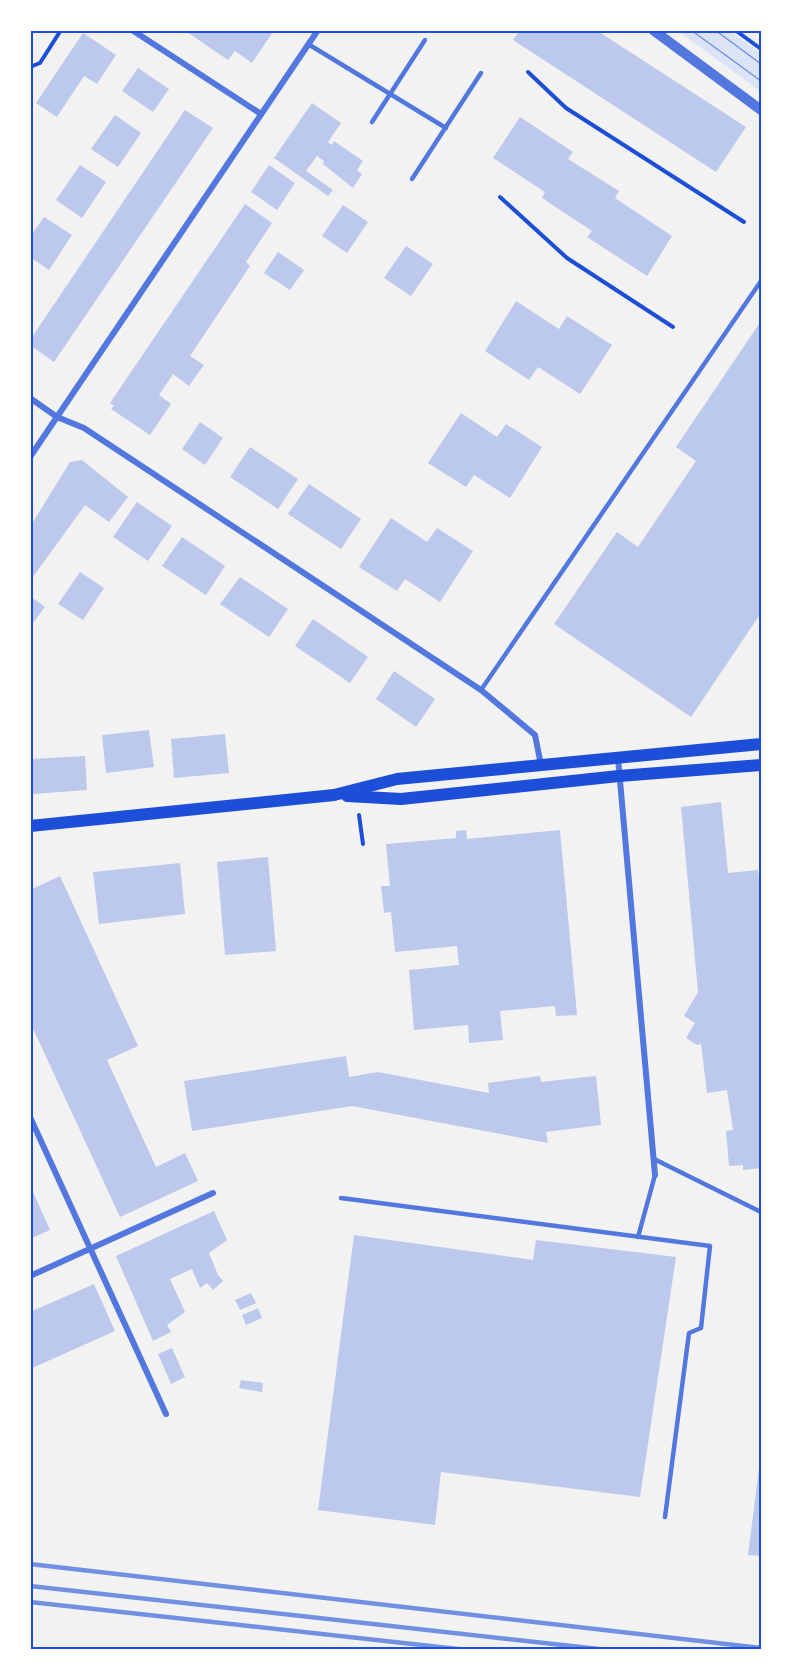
<svg xmlns="http://www.w3.org/2000/svg" width="791" height="1680" viewBox="0 0 791 1680" font-family="Raleway,sans-serif">
  <style>
    .green { fill: #dbe4f7 }
    .building { fill: #bdc9ec }
    .lines { fill: none; stroke-linecap: round; stroke-linejoin: round }
    .path { stroke: #1d4ed8; stroke-width: 4 }
    .service { stroke: #5277de; stroke-width: 4.5 }
    .minor { stroke: #5277de; stroke-width: 6 }
    .tertiary { stroke: #5277de; stroke-width: 10 }
    .secondary { stroke: #1d4ed8; stroke-width: 12 }
    .tram { stroke: #7290e2; stroke-width: 1.5 }
    .rail { stroke: #7290e2; stroke-width: 4.5 }
    .neatline { fill: none; stroke: #1d4ed8; stroke-width: 2 }
  </style>
  <rect width="100%" height="100%" fill="#f2f2f2"/>
  <!-- green -->
  <path class="green" d="M677,30h52l32,24v38z"/>
  <!-- building -->
  <g class="building">
    <path d="M184,30h86l3,2 -21,31 -17,-12 -7,9z"/>
    <path d="M520,30h76l150,97 -30,45 -203,-132z"/>
    <path d="M83,33l33,22 -19,29 -13,-8 -27,41 -21,-14z"/>
    <path d="M138,68l31,21 -16,23 -31,-21z"/>
    <path d="M312,103l29,20 -13,19 4,3 2,-4 29,20 -6,9 5,4 -9,14 -30,-24 1,-3 -7,-5 -11,15 27,19 -5,6 -54,-38z"/>
    <path d="M185,110l28,18 -159,234 -24,-17v-5z"/>
    <path d="M115,115l26,18 -23,34 -27,-18z"/>
    <path d="M520,117l53,35 -5,7 51,32 -4,7 57,38 -25,40 -60,-39 5,-6 -50,-33 3,-6 -52,-34z"/>
    <path d="M80,165l26,17 -24,36 -26,-18z"/>
    <path d="M269,165l26,18 -18,27 -26,-18z"/>
    <path d="M245,204l27,19 -26,39 4,4 -60,90 14,9 -15,21 -16,-12 -14,21 12,9 -21,31 -39,-26 3,-3 -4,-3z"/>
    <path d="M343,205l25,17 -21,31 -25,-17z"/>
    <path d="M44,217l28,18 -23,35 -19,-13v-20z"/>
    <path d="M406,246l27,18 -22,32 -27,-18z"/>
    <path d="M278,252l26,18 -14,20 -26,-17z"/>
    <path d="M516,301l43,28 8,-13 45,29 -32,49 -42,-27 -9,13 -44,-29z"/>
    <path d="M761,321v292l-70,104 -137,-93 63,-92 21,15 58,-86 -20,-14z"/>
    <path d="M461,413l36,24 9,-13 36,23 -32,51 -36,-23 -8,12 -38,-24z"/>
    <path d="M200,422l23,16 -18,27 -23,-16z"/>
    <path d="M250,447l48,32 -20,30 -48,-32z"/>
    <path d="M82,460l46,37 -19,25 -24,-17 -55,76v-54l40,-65z"/>
    <path d="M309,484l52,35 -20,30 -53,-35z"/>
    <path d="M137,502l35,24 -24,35 -35,-24z"/>
    <path d="M391,518l36,24 10,-14 36,23 -33,51 -35,-23 -8,12 -38,-24z"/>
    <path d="M182,537l43,29 -19,29 -44,-29z"/>
    <path d="M80,572l24,16 -21,32 -25,-16z"/>
    <path d="M240,577l48,32 -19,28 -49,-33z"/>
    <path d="M30,596l15,11 -15,20z"/>
    <path d="M313,619l55,38 -18,26 -55,-37z"/>
    <path d="M394,671l41,28 -19,28 -40,-28z"/>
    <path d="M149,730l5,37 -48,6 -4,-38z"/>
    <path d="M225,734l4,39 -55,5 -3,-39z"/>
    <path d="M85,756l2,34 -54,4 -2,-35z"/>
    <path d="M721,802l7,71 30,-3 3,28v270l-18,2v-5l-14,1 -3,-35 7,-1 -6,-40 -20,3 -6,-49 -4,1 -11,-7 9,-15 -11,-7 14,-24 -17,-185z"/>
    <path d="M466,830l1,9 93,-9 17,185 -21,1 -1,-10 -55,5 3,29 -34,3 -1,-18 -54,5 -5,-60 50,-5 -2,-19 -62,6 -4,-40 -7,1 -3,-27h9l-4,-42 70,-6v-7z"/>
    <path d="M268,857l8,94 -51,4 -8,-93z"/>
    <path d="M180,863l5,51 -86,10 -6,-52z"/>
    <path d="M60,876l78,170 -31,14 49,107 29,-14 13,28 -78,36 -90,-195v-132z"/>
    <path d="M346,1056l3,21 29,-5 111,21 -1,-10 52,-7 1,6 55,-6 5,49 -55,7 2,11 -196,-37 -160,25 -8,-50z"/>
    <path d="M30,1185l20,45 -20,9z"/>
    <path d="M214,1211l13,29 -18,13 9,22 5,6 -10,9 -6,-7 -7,5 -8,-19 -22,10 15,33 -18,13 4,7 -18,9 -37,-85z"/>
    <path d="M354,1235l179,25 3,-20 140,17 -36,240 -199,-25 -6,53 -117,-15z"/>
    <path d="M94,1284l21,47 -85,38v-57z"/>
    <path d="M251,1293l5,10 -16,7 -5,-10z"/>
    <path d="M258,1308l4,10 -16,7 -4,-10z"/>
    <path d="M172,1348l13,29 -14,7 -13,-30z"/>
    <path d="M241,1380l22,3 -1,9 -23,-4z"/>
    <path d="M760,1460h1v96l-13,-1z"/>
  </g>
  <g class="lines">
    <!-- path -->
    <g class="path">
      <path d="M735,30l26,19"/>
      <path d="M30,67l10,-4 21,-33"/>
      <path d="M528,72l38,36 178,114"/>
      <path d="M500,197l67,61 106,69"/>
      <path d="M359,815l4,29"/>
    </g>
    <!-- service -->
    <g class="service">
      <path d="M308,44l138,84"/>
      <path d="M372,122l53,-82"/>
      <path d="M412,179l69,-106"/>
      <path d="M481,690l280,-409"/>
      <path d="M654,1159l107,53"/>
      <path d="M341,1198l369,48 -9,82 -12,5 -24,184"/>
      <path d="M638,1237l17,-62"/>
    </g>
    <!-- minor -->
    <g class="minor">
      <path d="M132,30l129,84"/>
      <path d="M30,398l27,19 27,11 397,262 54,45 6,30"/>
      <path d="M30,457l288,-427"/>
      <path d="M618,758l37,417"/>
      <path d="M30,1117l136,297"/>
      <path d="M30,1276l183,-83"/>
    </g>
    <!-- tertiary -->
    <path class="tertiary" d="M653,30l108,80"/>
    <!-- secondary -->
    <g class="secondary">
      <path d="M347,796l54,3 218,-23 142,-11"/>
      <path d="M30,826l304,-31 63,-16 364,-35"/>
    </g>
    <!-- tram -->
    <g class="tram">
      <path d="M691,30l70,51"/>
      <path d="M715,30l46,34"/>
    </g>
    <!-- rail -->
    <g class="rail">
      <path d="M30,1564l731,84"/>
      <path d="M30,1586l578,64"/>
      <path d="M30,1602l437,48"/>
    </g>
  </g>
  <!-- border -->
  <rect width="791" height="1680" fill="none" stroke="#ffffff" stroke-width="63"/>
  <rect x="32" y="32" width="728" height="1616" class="neatline"/>
</svg>
